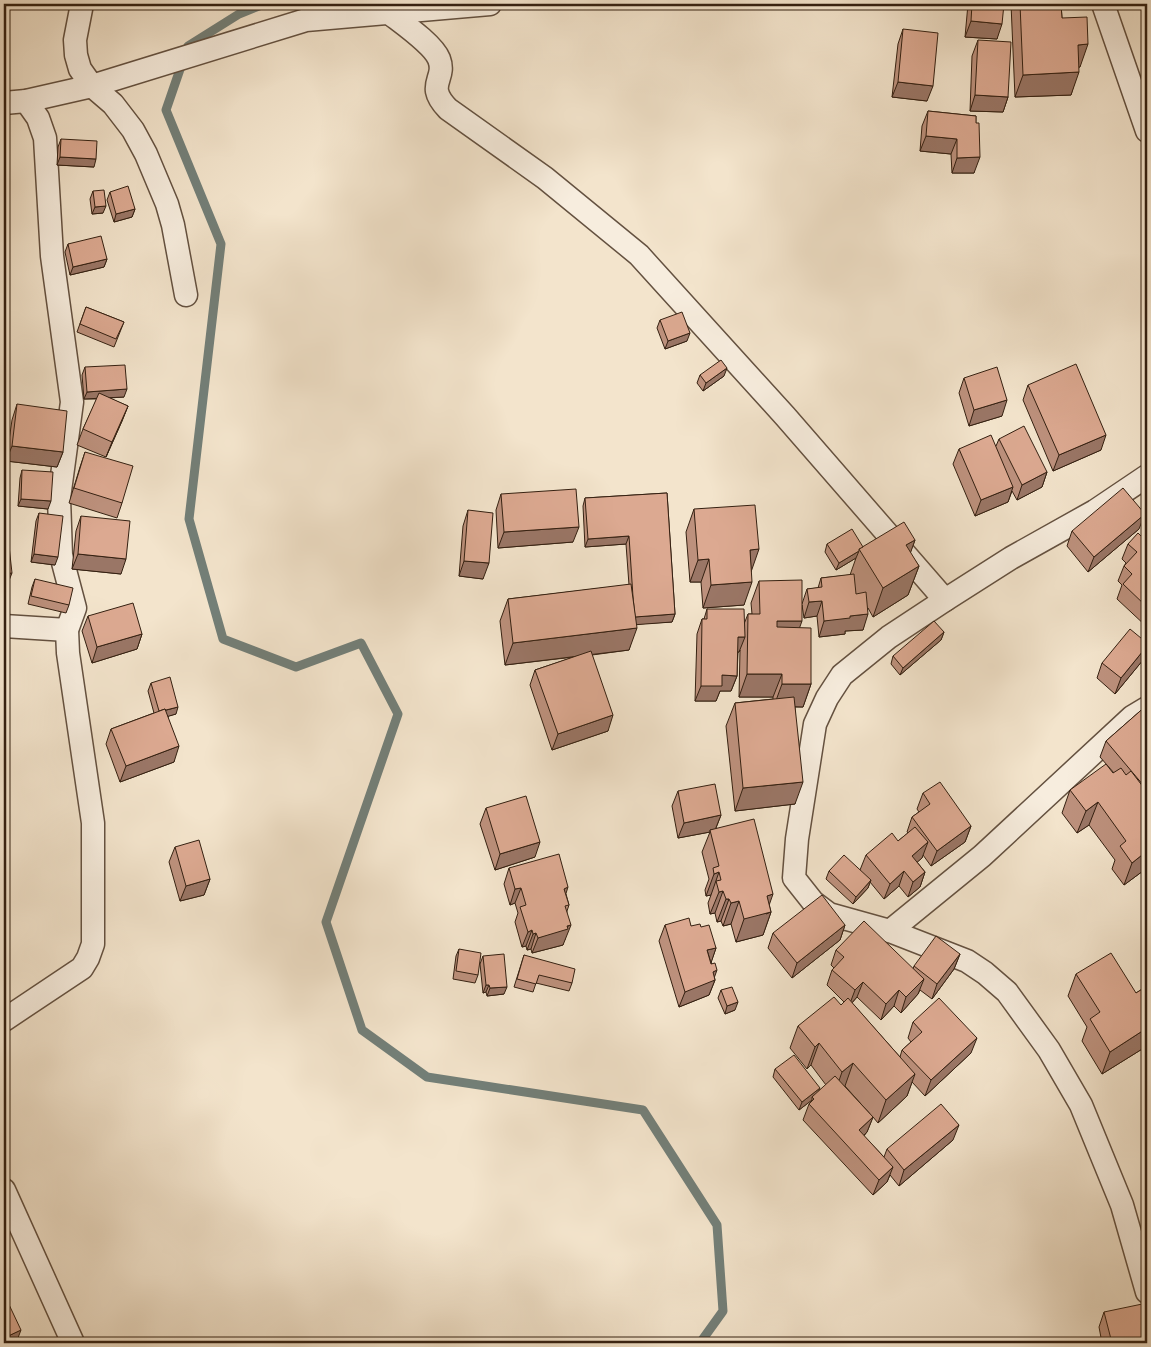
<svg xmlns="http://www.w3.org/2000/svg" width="1151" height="1347" viewBox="0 0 1151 1347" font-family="'EB Garamond',serif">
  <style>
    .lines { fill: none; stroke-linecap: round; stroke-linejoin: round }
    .stream { stroke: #737f78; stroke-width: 9 }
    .street-casing { stroke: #645140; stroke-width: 25 }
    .street { stroke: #f7edde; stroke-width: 22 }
    .wall { fill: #bd917d; stroke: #342011; fill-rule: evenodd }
    .shaded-wall { fill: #9a7666; stroke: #342011 }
    .building { fill: #dca991; stroke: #342011 }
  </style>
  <rect width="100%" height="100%" fill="#f3e4cc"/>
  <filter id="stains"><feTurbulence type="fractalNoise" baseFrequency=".004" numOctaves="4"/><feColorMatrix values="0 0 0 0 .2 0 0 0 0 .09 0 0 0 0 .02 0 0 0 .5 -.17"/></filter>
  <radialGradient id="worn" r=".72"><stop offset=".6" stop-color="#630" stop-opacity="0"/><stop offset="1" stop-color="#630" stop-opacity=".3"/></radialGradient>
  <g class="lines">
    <!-- stream -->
    <path class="stream" d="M264,4l-25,10 -51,32 -22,64 55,134 -32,275 34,120 73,28 65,-24 37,71 -72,208 36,108 65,47 216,33 74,115 6,86 -23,32"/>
    <defs>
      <g id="street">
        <path d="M82,4l-7,36 1,15 4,14 12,17 21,18 20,26 13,24 21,50 6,21 13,70"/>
        <path d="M1103,4l44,127"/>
        <path d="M388,12c14,11 45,32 51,47 8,21 -15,25 9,50l97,69 94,77 146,161 160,184"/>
        <path d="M4,103l22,-2 66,-15 214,-66 184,-16"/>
        <path d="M1147,476l-52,35 -84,47 -66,42 -56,37 -47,38 -15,23 -12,26 -18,115 -3,39 19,24 16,12 61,17 77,30 18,12 22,19 42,58 32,55 41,100 25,87"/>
        <path d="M4,626l63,4"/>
        <path d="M890,931l92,-75 150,-139 15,-9"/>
        <path d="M4,1020l78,-52 6,-10 5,-14v-121l-25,-170 -1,-23 8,-22 -14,-53 -2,-57 13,-96 -20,-146 -7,-118 -7,-20 -12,-17"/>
        <path d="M4,1190l69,153"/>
      </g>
    </defs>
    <!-- street casing -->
    <use href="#street" class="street-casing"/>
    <!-- street -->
    <use href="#street" class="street"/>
  </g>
  <!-- wall -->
  <g class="wall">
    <path d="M968,4h36l-7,35 -32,-2z"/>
    <path d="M1011,4h50l1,14 18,49h-1l-8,28 -56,2z"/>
    <path d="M903,29l24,72 -35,-4 6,-53z"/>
    <path d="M978,40l30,57 -5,15 -33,-1 2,-55z"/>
    <path d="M928,111l48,5 -2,57h-22l-1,-19 -31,-3 2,-25z"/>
    <path d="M61,139l33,28 -37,-2 1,-18z"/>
    <path d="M93,191l10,22 -11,1 -2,-15z"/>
    <path d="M110,192l25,17 -3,8 -18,5 -7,-22z"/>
    <path d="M68,244l39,15 -3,8 -34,8 -5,-23z"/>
    <path d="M86,307l38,15 -10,25 -37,-15z"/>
    <path d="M660,320l27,21 -22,8 -8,-21z"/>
    <path d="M85,367l39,30 -15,1 19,8 -6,15 -16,36 -29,-12 6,-16 14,-30h-13l-2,-24z"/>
    <path d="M700,375l24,1 -21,15 -6,-8z"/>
    <path d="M964,378l38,38 -33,10 -10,-33z"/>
    <path d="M1028,385l73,65 -48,21 -30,-71z"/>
    <path d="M17,404l46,48 -6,15 -51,-6 6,-41z"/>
    <path d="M999,439l48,33 -5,15 -25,13 -5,-9 -4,11 -33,14 -22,-52 6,-15 37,-3z"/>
    <path d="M85,452l37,51 -5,15 -48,-15 11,-36z"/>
    <path d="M22,470l26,39 -30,-3 2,-28z"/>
    <path d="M1147,481v20l-5,-5z"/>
    <path d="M667,493l8,121 -3,8 -36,2 -7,26 -37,5 16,76 -56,19 -22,-65 5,-15 39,-13 -69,8 -5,-44 8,-22 121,-14 -3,-41 -41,3 -2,-41 2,-8z"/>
    <path d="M501,494l72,48 -75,6 -2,-38z"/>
    <path d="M694,509l57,61 -7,35 -41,3 -2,-26h-11l-4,-50z"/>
    <path d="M468,510l15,69 -24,-3 4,-50z"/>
    <path d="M39,513l16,52 -24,-3 5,-41z"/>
    <path d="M81,516l40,58 -49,-5 4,-38z"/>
    <path d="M1139,529l-51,43 -21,-26 5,-15z"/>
    <path d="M915,540l-5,13 9,13 -11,29 -35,22 -5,-9 -5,22 -18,1v3l-26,3 -2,-21 -13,2 -2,-13 -3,23 12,56 -8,23h-8v97l-60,7 -9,-85 9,-23 38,-4v-2h-34l1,-47 -1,2h-1l-1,24 -6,15h-11l-4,10h-21l2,-67 5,-15h2l3,-10 37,15 4,-10h4l-1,-11 8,-22 43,23 5,-15 11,-1 3,-10 29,-3 6,-17 -20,12 -11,-18 2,-8 36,3z"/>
    <path d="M1147,542v85l-30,-28 5,-14 -4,-4 6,-15 2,-3 -4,-4 6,-15z"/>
    <path d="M35,579l34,26 -3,8 -38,-9 4,-17z"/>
    <path d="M88,616l54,18 -5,15 -45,14 -10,-32z"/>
    <path d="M944,632l-3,8 -41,35 -9,-11 2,-8z"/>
    <path d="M1147,643v5l-4,12 -28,34 -18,-16 5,-15z"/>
    <path d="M151,683l25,31 -8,2 6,46 -54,20 -14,-38 5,-15 43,-16 -6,-22z"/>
    <path d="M1147,705v163l-23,17 -12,-16 3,-9 -26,-35 -12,8 -15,-20 8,-23 44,-17 -14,-16 6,-16z"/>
    <path d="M678,791l43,24 -5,13 53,76 2,8 -8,23 -27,7 -5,-18 -8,2 -2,-5 -4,1 -2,-9 -5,1 -2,-11 3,-8 -5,1 -1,-6 4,-11 -7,-27 8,-20 -32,6 -6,-32z"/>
    <path d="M923,793l48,33 -6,16 -34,24 -8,-11 -1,3 -5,4 8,10 -5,15 -12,10 -9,-11 -15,13 -14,-17 -2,6 -15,16 -27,-25 3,-8 31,-1 6,-15 32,-14 10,-8 -1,-1 5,-15 7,-5 -2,-3z"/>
    <path d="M486,808l49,49 -40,13 -15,-46z"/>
    <path d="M175,847l35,32 -6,16 -24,6 -11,-39z"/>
    <path d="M509,868l57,26 3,11 -2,6 -2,29h-1l-1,5 -31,8 -1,-4 -4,1 -1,-4 -4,1 -7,-25 3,-9 -3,-10 -5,2 -6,-21z"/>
    <path d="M665,925l36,2 15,21 -5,14 4,18 -6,15 -30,12 -20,-66z"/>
    <path d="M845,925l-5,15 -48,38 -24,-30 5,-15z"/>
    <path d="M459,949l19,26 -3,8 -22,-4 3,-23z"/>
    <path d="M836,950l77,19 1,-3 46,-12 -6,15 -22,30 -12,-9 -2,4 -17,19 -7,-7 -13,14 -24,-23 -5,6 48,54 2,-7 9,-8 -3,-4 5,-16 58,31 -46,43 -13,-14 -5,14 -29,27 -5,-6 -6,15 -3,4 20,21 3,-8 66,-9 -54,46 -9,-11 -3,7 -14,13 -70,-75 6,-16 2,-2 1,-2 -13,10 -26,-33 2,-8 43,23 8,-7 -15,-20 -4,4 -17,-21 8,-22 43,-21 3,-3 -17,-17 5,-15 2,-2 -3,-3zM844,1086h1l25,28z"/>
    <path d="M524,955l48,28 -3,8 -33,-8 -3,9 -19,-5z"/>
    <path d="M483,956l21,38 -17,2 -1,-4 -3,1 -3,-29z"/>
    <path d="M1076,974l60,19 11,-7v60l-45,28 -20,-33 5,-14 -19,-31z"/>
    <path d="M721,990l14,20 -10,4 -7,-16z"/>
    <path d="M1104,1312l43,31h-45l-3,-16z"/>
  </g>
  <!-- shaded-wall -->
  <g class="shaded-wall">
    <path d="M971,21l31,3 -5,15 -32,-2z"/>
    <path d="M1088,44l-8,23h-10l8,-22z"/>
    <path d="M1079,72l-8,23 -56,2 8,-22z"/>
    <path d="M898,82l35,4 -6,15 -35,-4z"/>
    <path d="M975,95l33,2 -5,15 -33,-1z"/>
    <path d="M926,136l31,3 -6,15 -31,-3z"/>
    <path d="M60,157l36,2 -2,8 -37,-2z"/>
    <path d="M980,157l-6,16h-22l5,-15z"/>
    <path d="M106,206l-3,7 -11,1 3,-7z"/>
    <path d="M135,209l-3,8 -18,5 2,-8z"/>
    <path d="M107,259l-3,8 -34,8 3,-8z"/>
    <path d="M690,333l-3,8 -22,8 3,-8z"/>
    <path d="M727,368l-3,8 -21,15 3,-8z"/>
    <path d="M127,389l-3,8 -40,2 3,-7z"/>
    <path d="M1007,400l-5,16 -33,10 5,-16z"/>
    <path d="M128,406l-6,15 -16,36 6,-15z"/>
    <path d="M1106,435l-5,15 -48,21 6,-16z"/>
    <path d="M12,446l51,6 -6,15 -51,-6z"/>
    <path d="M1047,472l-5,15 -25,13 5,-15z"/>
    <path d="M1013,487l-5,15 -33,14 6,-16z"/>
    <path d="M21,499l30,2 -3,8 -30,-3z"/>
    <path d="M1145,514l-6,15 -51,43 6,-15z"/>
    <path d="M579,527l-6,15 -75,6 6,-16z"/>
    <path d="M629,536l-3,8 -41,3 3,-8z"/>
    <path d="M915,540l-10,28 1,-23z"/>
    <path d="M759,549l-8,23 -1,-22z"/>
    <path d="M859,551l-3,7 -20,12 3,-7z"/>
    <path d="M34,554l24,3 -3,8 -24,-3z"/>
    <path d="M78,554l48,5 -5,15 -49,-5z"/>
    <path d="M709,559l-8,23h-11l8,-22z"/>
    <path d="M464,561l25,2 -6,16 -24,-3z"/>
    <path d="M919,566l-11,29 -35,22 10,-29z"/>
    <path d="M12,573l-6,15 -2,1v-15z"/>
    <path d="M752,582l-8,23 -41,3 8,-23z"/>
    <path d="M822,601l-5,15 -13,2 5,-16z"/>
    <path d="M675,614l-3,8 -40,3 2,-8z"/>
    <path d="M868,614l-5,16 -18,1v3l-26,3 5,-16 26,-5z"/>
    <path d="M777,621h25l-8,22h-25z"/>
    <path d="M637,628l-8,22 -124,15 8,-22z"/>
    <path d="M944,632l-3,8 -41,35 3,-7z"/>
    <path d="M142,634l-5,15 -45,14 5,-16z"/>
    <path d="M738,637h7l-6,15h-6z"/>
    <path d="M1147,646v2l-4,12 -28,34 6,-16z"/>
    <path d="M747,674h35l-9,23h-34z"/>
    <path d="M722,675l15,1 -6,15h-11l-4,10h-21l6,-15z"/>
    <path d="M782,684h29l-8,23 -29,-1z"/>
    <path d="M178,707l-2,7 -20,6 3,-8z"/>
    <path d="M613,715l-5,16 -56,19 6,-16z"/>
    <path d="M179,746l-5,16 -54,20 6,-16z"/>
    <path d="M803,782l-8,22 -60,7 8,-23z"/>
    <path d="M1147,783v11l-8,7 5,-15z"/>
    <path d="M1098,802l-9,23 -12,8 9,-22z"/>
    <path d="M721,815l-6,15h-5v2l-32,6 6,-15z"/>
    <path d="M971,826l-6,16 -34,24 6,-15z"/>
    <path d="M540,842l-5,15 -40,13 5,-16z"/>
    <path d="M928,842l-6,16 -16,14 6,-16z"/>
    <path d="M1147,851v17l-23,17 8,-22z"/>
    <path d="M904,871l-5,15 -15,13 6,-15z"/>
    <path d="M719,872l-8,23 -5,1 8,-22z"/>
    <path d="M925,872l-5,15 -12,10 5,-15z"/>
    <path d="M210,879l-6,16 -24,6 6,-15z"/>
    <path d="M871,880l-3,8 -15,16 3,-7z"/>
    <path d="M568,887l-5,16 1,-14z"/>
    <path d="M521,888l-6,15 -5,2 5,-16z"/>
    <path d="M723,891l-8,22 -5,1 9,-22z"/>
    <path d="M773,894l-7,20 5,-2 -8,23 -27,7 8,-23 23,-23z"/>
    <path d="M726,899h3l-8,22 -4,1z"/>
    <path d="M739,901l-8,23 -8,2 8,-23z"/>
    <path d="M571,925l-8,20 -31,8 6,-15z"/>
    <path d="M845,925l-5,15 -48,38 5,-15z"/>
    <path d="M532,930l-6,16 -4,1 6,-15z"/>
    <path d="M536,933l-5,16 -4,1 6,-16z"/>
    <path d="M716,948l-5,15 -4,-13z"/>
    <path d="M960,954l-6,15 -22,30 5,-15z"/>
    <path d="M717,970l-4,11 2,-1 -6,15 -30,12 6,-15 28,-20z"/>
    <path d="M924,979l-6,15 -17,19 5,-16z"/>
    <path d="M863,982l-6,15 -8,9 6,-16z"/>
    <path d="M486,985h3l-3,7 -3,1z"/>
    <path d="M507,987l-3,7 -17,2 3,-8z"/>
    <path d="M899,990l-5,16 -13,14 5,-16z"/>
    <path d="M738,1002l-3,8 -10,4 2,-8z"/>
    <path d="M1147,1028v18l-45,28 8,-22z"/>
    <path d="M977,1038l-6,15 -46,43 6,-16z"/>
    <path d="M819,1043l-8,22 -4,4 8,-22z"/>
    <path d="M853,1063l-8,23 -11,9 8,-23z"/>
    <path d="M915,1074l-8,22 -29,27 8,-23z"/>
    <path d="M820,1088l-3,7 -5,2v3l-13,10 3,-8z"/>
    <path d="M873,1117l-6,15 -14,14 6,-16z"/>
    <path d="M959,1125l-6,15 -54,46 5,-16z"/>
    <path d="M893,1167l-6,15 -14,13 6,-15z"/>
    <path d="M21,1330l-5,13h-12v-5z"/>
  </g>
  <!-- building -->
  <g class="building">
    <path d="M972,4h32l-2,20 -31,-3z"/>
    <path d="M1020,4h41l1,14 25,-1 1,27 -10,1 1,27 -56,3z"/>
    <path d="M903,29l35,4 -5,53 -35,-4z"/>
    <path d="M978,40l33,2 -3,55 -33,-2z"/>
    <path d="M928,111l48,5v7h3l1,34 -23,1v-19l-31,-3z"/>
    <path d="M61,139l36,2 -1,18 -36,-2z"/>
    <path d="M128,186l7,23 -19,5 -6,-22z"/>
    <path d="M104,190l2,16 -11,1 -2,-16z"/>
    <path d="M101,236l6,23 -34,8 -5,-23z"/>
    <path d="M86,307l38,15 -8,17 -36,-15z"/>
    <path d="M682,312l8,21 -22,8 -8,-21z"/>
    <path d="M721,360l6,8 -21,15 -6,-8z"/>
    <path d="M1076,364l30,71 -47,20 -31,-70z"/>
    <path d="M125,365l2,24 -40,3 -2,-25z"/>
    <path d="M997,367l10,33 -33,10 -10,-32z"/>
    <path d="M99,393l29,13 -16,36 -29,-13z"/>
    <path d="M17,404l50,7 -4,41 -51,-6z"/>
    <path d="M1024,426l23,46 -25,13 -23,-46z"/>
    <path d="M991,435l22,52 -32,13 -22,-51z"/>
    <path d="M85,452l48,14 -11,37 -48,-15z"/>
    <path d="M22,470l31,2 -2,29 -30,-2z"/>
    <path d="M1123,488l22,26 -51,43 -22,-26z"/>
    <path d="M576,489l3,38 -75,5 -3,-38z"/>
    <path d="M667,493l8,121 -40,3 -2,-20 -4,-61 -41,3 -3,-41z"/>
    <path d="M755,505l4,44 -9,1 2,32 -41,3 -2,-26 -11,1 -4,-51z"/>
    <path d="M468,510l25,3 -4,50 -25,-2z"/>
    <path d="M39,513l24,3 -5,41 -24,-3z"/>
    <path d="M81,516l49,5 -4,38 -48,-5z"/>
    <path d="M904,522l11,18 -9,5 13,21 -36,22 -24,-39z"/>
    <path d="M852,529l11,18 -4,2v2l-20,12 -12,-19z"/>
    <path d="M1138,533l9,9v65l-24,-23 9,-10 -8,-8 13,-14 -9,-8z"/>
    <path d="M4,546h5l3,27 -8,1z"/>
    <path d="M854,574l2,20 10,-2 2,22 -18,2v2l-26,3 -2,-20 -13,1 -2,-13 15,-2 -1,-9z"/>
    <path d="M35,579l38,9 -4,17 -38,-9z"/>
    <path d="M802,580v41h-25v6l34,1v56h-29v-10h-35l1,-60h12l-1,-33z"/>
    <path d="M631,584l6,44 -124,15 -5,-44z"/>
    <path d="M133,603l9,31 -45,13 -9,-31z"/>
    <path d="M707,609h37l1,28h-7l-1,39 -15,-1v11h-21l1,-67h5z"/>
    <path d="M934,621l10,11 -41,36 -10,-12z"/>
    <path d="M1130,629l17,14v3l-26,32 -19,-15z"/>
    <path d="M591,651l22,64 -55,19 -23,-64z"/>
    <path d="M170,677l8,30 -12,3 -1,-1 -6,2 -8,-28z"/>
    <path d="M794,697l9,85 -60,6 -8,-85z"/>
    <path d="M1147,705v78l-3,3 -38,-45z"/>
    <path d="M165,709l14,37 -53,20 -15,-37z"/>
    <path d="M1106,764l7,9 8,-5 5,7 5,-4 16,21v59l-15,12 -12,-17 6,-5 -28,-39 -12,9 -16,-21z"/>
    <path d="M940,782l31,44 -34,25 -25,-34 18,-13 -7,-11z"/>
    <path d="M715,784l6,31 -37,8 -6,-32z"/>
    <path d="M526,796l14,46 -40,12 -14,-46z"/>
    <path d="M754,819l19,75 -6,2 4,16 -27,7 -5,-18 -8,2 -2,-4h-3l-3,-8 -4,1 -3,-11 5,-1 -2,-8 -5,2 -1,-6 6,-2 -9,-36z"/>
    <path d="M915,827l13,15 -16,14 13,16 -12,10 -9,-11 -14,13 -24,-29 26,-22 6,8z"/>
    <path d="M199,840l11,39 -24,7 -11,-39z"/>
    <path d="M559,854l9,33 -4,2 5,16 -4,1 6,19 -4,1 1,3 -30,9 -2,-5 -3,1 -1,-4 -4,2 -8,-25 6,-2 -5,-17 -6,1 -6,-21z"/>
    <path d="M844,855l27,25 -15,17 -27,-26z"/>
    <path d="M822,895l23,30 -48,38 -24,-30z"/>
    <path d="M689,918l2,8 9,-2 1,3 8,-2 7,23 -9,2 4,14 4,-1 2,7 -4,2 2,8 -30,12 -20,-67z"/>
    <path d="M864,921l60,58 -18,18 -7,-7 -13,14 -23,-22 -8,8 -23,-20 12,-13 -8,-7z"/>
    <path d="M936,936l24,18 -23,30 -23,-18z"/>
    <path d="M459,949l22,4 -3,22 -22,-4z"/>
    <path d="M1111,953l25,40 11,-7v42l-37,24 -20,-33 10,-7 -24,-38z"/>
    <path d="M504,954l3,33 -17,1 -1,-3h-3l-3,-29z"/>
    <path d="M524,955l51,14 -3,14 -33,-8 -3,9 -19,-5z"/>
    <path d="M732,987l6,15 -11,4 -6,-16z"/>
    <path d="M834,997l7,8 7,-7 67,76 -29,26 -33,-37 -11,9 -23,-29 -4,4 -17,-21z"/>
    <path d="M939,998l38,40 -46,42 -29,-30 20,-18 -9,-10z"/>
    <path d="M794,1055l26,33 -18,14 -27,-33z"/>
    <path d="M835,1076l38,41 -14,13 34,37 -14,13 -70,-76 5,-5 -2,-2z"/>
    <path d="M941,1104l18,21 -55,45 -17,-21z"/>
    <path d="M4,1294l17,36 -17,8z"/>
    <path d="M1147,1303v40h-35l-8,-31z"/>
  </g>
  <!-- margin -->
  <rect width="1151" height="1347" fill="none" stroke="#f3e4cc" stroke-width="20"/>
  <rect x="5" y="5" width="1141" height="1337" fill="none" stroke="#342011" stroke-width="2.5"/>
  <rect x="10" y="10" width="1131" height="1327" fill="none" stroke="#342011"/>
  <rect width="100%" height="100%" filter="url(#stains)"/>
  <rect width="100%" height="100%" fill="url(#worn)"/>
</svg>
